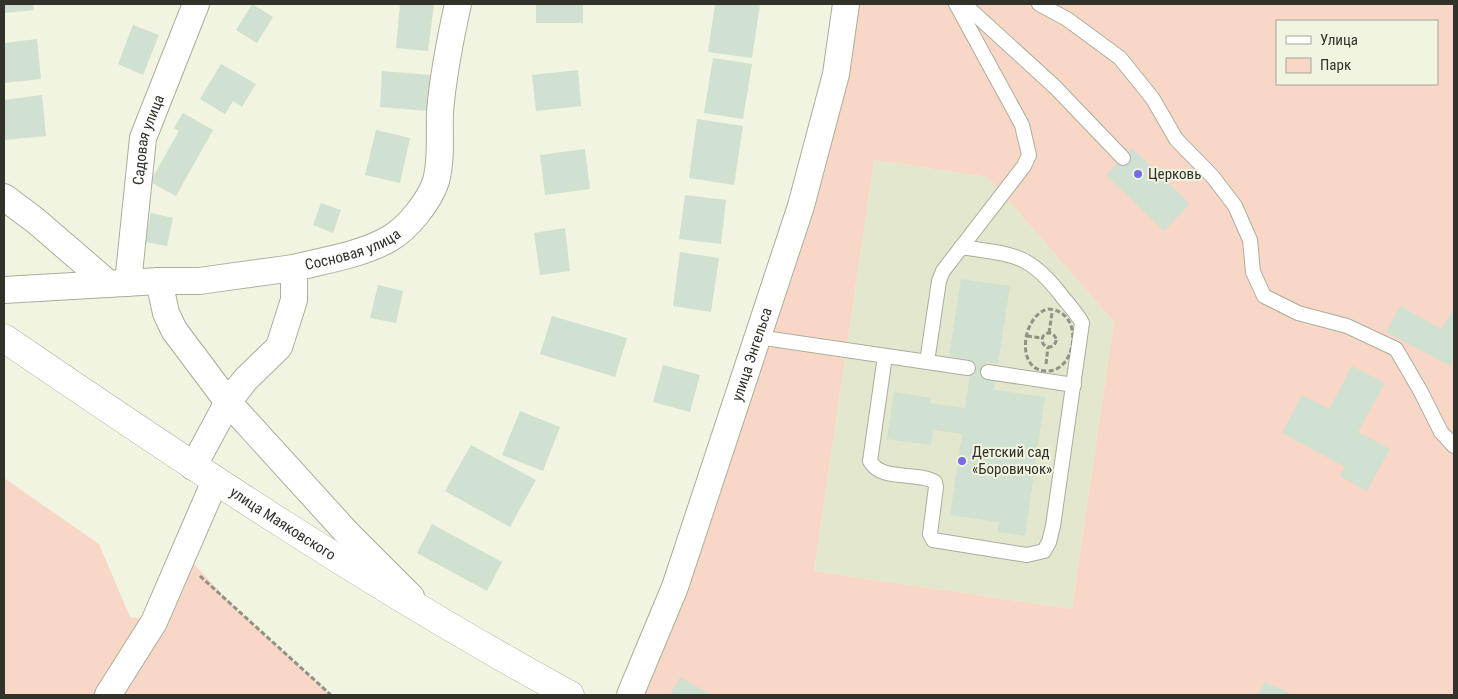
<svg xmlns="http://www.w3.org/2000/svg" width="1458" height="699" viewBox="0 0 1458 699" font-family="'Roboto Condensed',sans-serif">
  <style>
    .built { fill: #e3e7cd }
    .green { fill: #f9d7c7; fill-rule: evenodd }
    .building { fill: #d0e0d1 }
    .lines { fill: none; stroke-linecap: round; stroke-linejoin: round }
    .lane-casing { stroke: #abae9b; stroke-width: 16 }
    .street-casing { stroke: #abae9b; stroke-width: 28 }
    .secondary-casing { stroke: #abae9b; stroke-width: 29 }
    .path { stroke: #8f9284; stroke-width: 3; stroke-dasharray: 5 2.5; stroke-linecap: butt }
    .lane { stroke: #fff; stroke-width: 14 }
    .street { stroke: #fff; stroke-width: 26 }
    .secondary { stroke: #fff; stroke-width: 28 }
    .poi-dot { fill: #746be5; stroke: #f0f4e0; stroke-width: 2 }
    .labels { text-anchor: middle; stroke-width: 4; stroke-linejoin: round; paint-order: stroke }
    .street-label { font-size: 15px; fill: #31322a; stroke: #f0f4e0 }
    .poi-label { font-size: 15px; fill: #31322a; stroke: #f0f4e0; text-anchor: start }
  </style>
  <rect width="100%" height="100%" fill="#f0f4e0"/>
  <!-- built -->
  <path class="built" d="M874,160l114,17 126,145 -42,287 -258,-38z"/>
  <!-- green -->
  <g class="green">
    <path d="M846,4h608v691h-824l171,-489zM1277,21h160v63h-160zM874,160l114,17 126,145 -42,287 -258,-38z"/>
    <path d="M4,478l95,66 31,73 24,4 30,-68 48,52 99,90h-327z"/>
  </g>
  <!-- building -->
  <g class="building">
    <path d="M4,4h29l1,6 -30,3z"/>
    <path d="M252,4l21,13 -16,26 -21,-13z"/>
    <path d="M400,4h34l-6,47 -32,-3z"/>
    <rect x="536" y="4" width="47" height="19"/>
    <path d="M715,4h45l-8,54 -44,-6z"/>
    <path d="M133,25l26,10 -16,40 -25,-11z"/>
    <path d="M37,39l4,40 -37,4v-40z"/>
    <path d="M713,58l39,6 -9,55 -39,-6z"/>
    <path d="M221,64l35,20 -14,23 -9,-6 -8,13 -25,-15z"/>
    <path d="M578,70l3,36 -45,5 -4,-36z"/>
    <path d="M382,71l48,4 -2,36 -48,-4z"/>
    <path d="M42,95l4,41 -42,4v-40z"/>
    <path d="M183,113l30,17 -37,66 -26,-14 29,-51 -5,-3z"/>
    <path d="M697,119l46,7 -9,59 -45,-7z"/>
    <path d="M376,130l34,8 -10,45 -35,-8z"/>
    <path d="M1132,148l58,56 -26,27 -58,-56z"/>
    <path d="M585,149l5,40 -45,6 -5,-40z"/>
    <path d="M685,195l41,5 -5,44 -42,-5z"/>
    <path d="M321,203l20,7 -8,23 -20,-8z"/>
    <path d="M151,213l22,5 -6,28 -22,-4z"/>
    <path d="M565,228l5,43 -30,4 -6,-42z"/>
    <path d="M680,252l39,6 -8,54 -38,-6z"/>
    <path d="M961,279l49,7 -12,78 -11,-2 -2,15 11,2 -2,11 51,7 -20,139 -27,-4 1,-10 -49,-7 12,-81 -29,-4 -2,15 -44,-6 7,-47 37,6 -1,5 35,5 7,-48 -23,-4z"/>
    <path d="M378,285l25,6 -7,32 -26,-5z"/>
    <path d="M1400,306l42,23 10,-18 2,2v45l-4,8 -64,-34z"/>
    <path d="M552,316l75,22 -12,39 -75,-23z"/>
    <path d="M663,365l37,10 -10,37 -37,-10z"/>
    <path d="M1352,366l33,17 -27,49 32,17 -23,42 -27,-15 5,-9 -63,-34 20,-38 27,14z"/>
    <path d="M520,411l40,16 -17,44 -41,-16z"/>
    <path d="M471,445l65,35 -26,47 -65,-36z"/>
    <path d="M432,524l70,38 -15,29 -70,-38z"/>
    <path d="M680,677l32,18h-42z"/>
    <path d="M1265,682l29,13h-36z"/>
  </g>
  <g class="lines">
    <defs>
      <g id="lane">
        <path d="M964,4l91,83 68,71"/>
        <path d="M1039,4l28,15 53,39 33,41 23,40 37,38 22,29 15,34 3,32 11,24 34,17 49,13 49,23 25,43 20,40 13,14"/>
        <path d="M758,337l210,31"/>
        <path d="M885,356l-15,105c11,21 47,10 65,21l1,5 -6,47 3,6 94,15 17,-4 5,-9 4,-16 29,-203c-5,-10 -14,-19 -21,-28 -33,-43 -49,-40 -100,-48"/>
        <path d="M927,362l12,-81 4,-10 81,-105 5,-11 -7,-30 -66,-121"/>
        <path d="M988,372l86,13"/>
      </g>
      <g id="street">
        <path d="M4,197l32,24 73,63"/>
        <path d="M159,281l7,32 8,17 54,72 120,132 63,63"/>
        <path id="s1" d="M128,283l15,-145 53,-134"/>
        <path d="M4,290l155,-9h40l95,-13"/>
        <path id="s2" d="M193,467l35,-65 17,-22 34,-33 15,-47v-32c31,-8 67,-13 95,-29 19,-11 40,-37 47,-58 6,-22 3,-46 4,-69 3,-36 10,-72 18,-108"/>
        <path d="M108,695l46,-73 61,-141"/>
        <path id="s3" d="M630,695l45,-108 126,-381 35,-132 10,-70"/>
      </g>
      <g id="secondary">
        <path id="s4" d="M4,338c184,126 370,250 566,357"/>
      </g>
    </defs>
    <!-- lane casing -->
    <use href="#lane" class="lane-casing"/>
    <!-- street casing -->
    <use href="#street" class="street-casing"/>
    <!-- secondary casing -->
    <use href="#secondary" class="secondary-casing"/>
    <!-- path -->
    <g class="path">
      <path d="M1048,309c38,2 28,62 0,62 -34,1 -26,-56 0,-62z"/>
      <circle cx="1049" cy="340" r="7"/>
      <path d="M1049,333l3,-20"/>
      <path d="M1027,336l15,2"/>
      <path d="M1046,364l2,-17"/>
      <path d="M200,576l131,119"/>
    </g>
    <!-- lane -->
    <use href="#lane" class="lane"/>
    <!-- street -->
    <use href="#street" class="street"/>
    <!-- secondary -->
    <use href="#secondary" class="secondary"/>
  </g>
  <!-- markers -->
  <g class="poi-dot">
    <circle cx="1138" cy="174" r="5"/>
    <circle cx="962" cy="461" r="5"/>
  </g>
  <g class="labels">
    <!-- street labels -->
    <g class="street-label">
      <text dy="5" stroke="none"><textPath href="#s1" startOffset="145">Садовая улица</textPath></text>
      <text dy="5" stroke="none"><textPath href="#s2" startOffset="292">Сосновая улица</textPath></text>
      <text dy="5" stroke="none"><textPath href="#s3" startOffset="362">улица Энгельса</textPath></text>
      <text dy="5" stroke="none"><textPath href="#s4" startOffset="335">улица Маяковского</textPath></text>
    </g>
    <!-- poi labels -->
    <g class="poi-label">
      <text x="1148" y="179">Церковь</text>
      <text x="972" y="457">Детский сад<tspan x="972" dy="17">«Боровичок»</tspan></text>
    </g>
  </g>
  <!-- border -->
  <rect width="1458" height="699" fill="none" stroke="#31322a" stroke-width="10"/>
  <!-- legend -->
  <rect x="1276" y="20" width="162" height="65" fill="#f0f4e0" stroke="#a4a697"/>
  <rect x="1286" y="36" width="25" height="8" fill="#ffffff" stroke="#a4a697"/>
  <text x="1320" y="45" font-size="15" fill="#31322a">Улица</text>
  <rect x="1286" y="58" width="25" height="15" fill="#f9d7c7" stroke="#a4a697"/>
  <text x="1320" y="70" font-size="15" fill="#31322a">Парк</text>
</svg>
